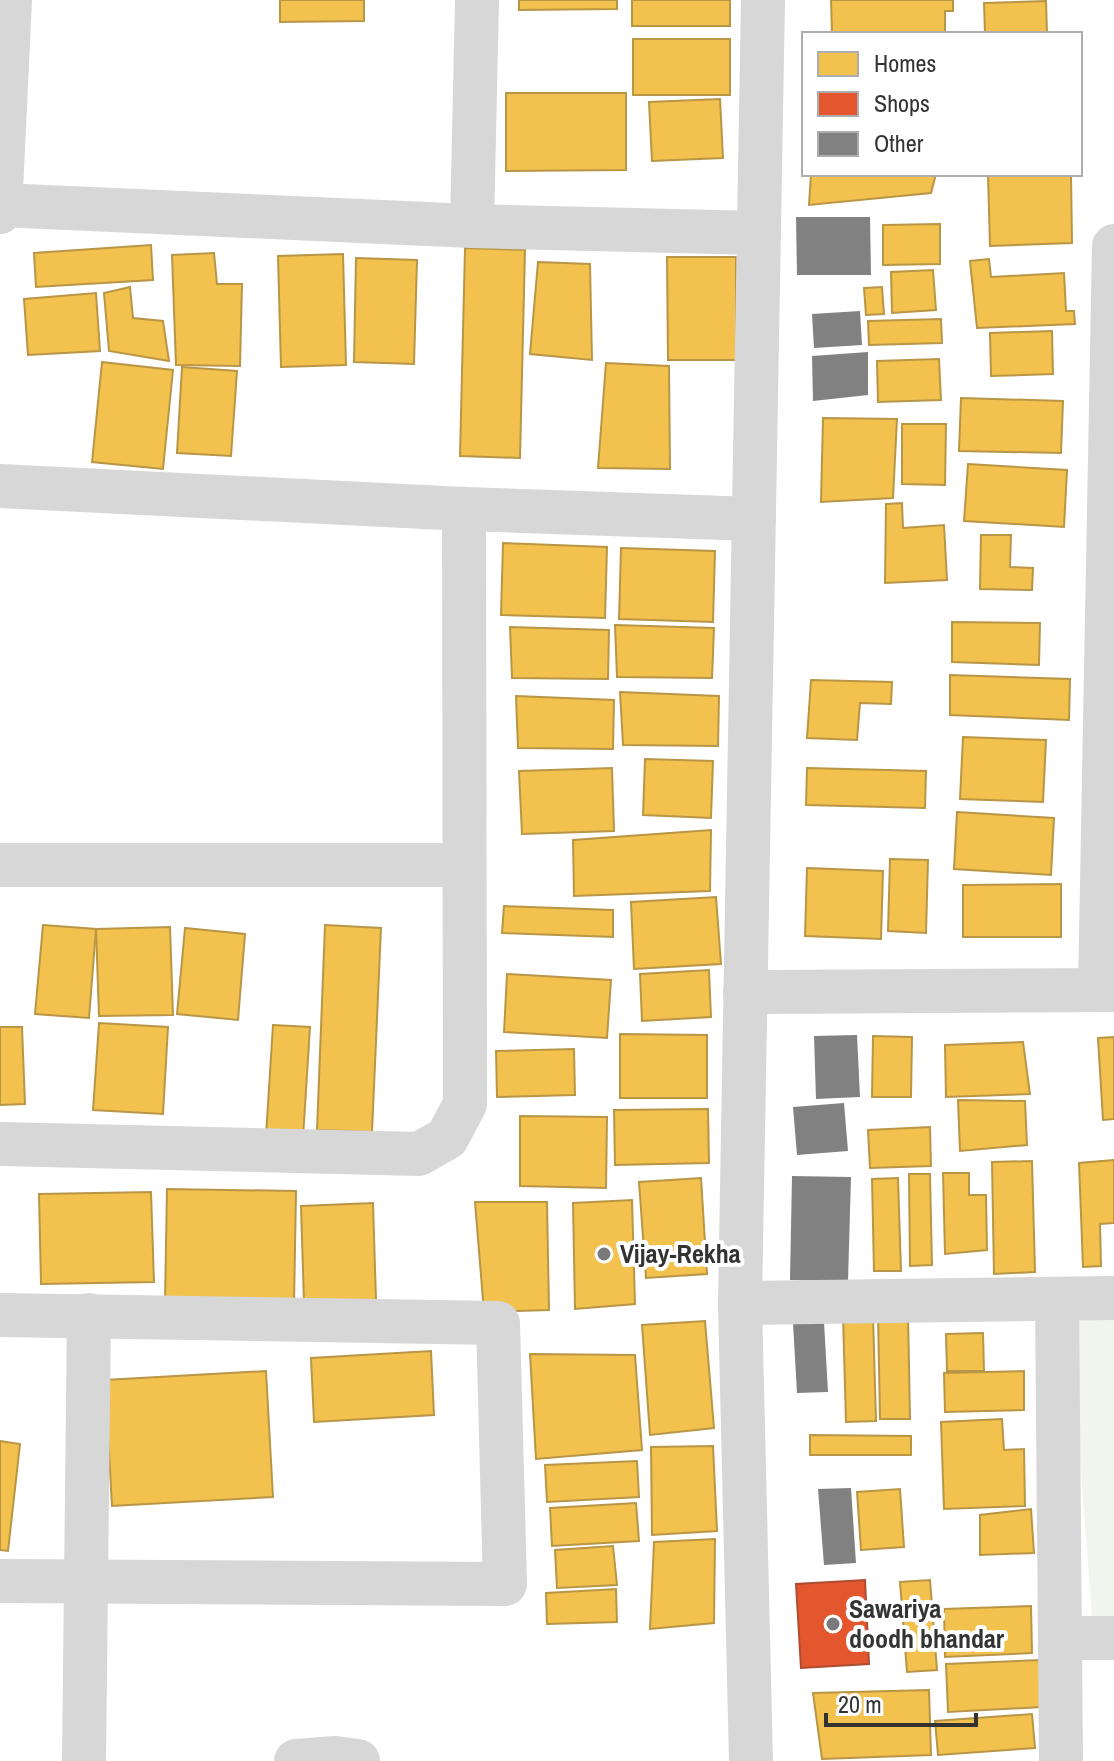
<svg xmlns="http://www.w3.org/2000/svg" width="1114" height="1761" viewBox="0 0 1114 1761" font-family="'Archivo Narrow',sans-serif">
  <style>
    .green { fill: #f1f5ed }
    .homes { fill: #f2c14e; stroke: #b99646; stroke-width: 2 }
    .shops { fill: #e4572e; stroke: #af4c30; stroke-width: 2 }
    .building { fill: #818181 }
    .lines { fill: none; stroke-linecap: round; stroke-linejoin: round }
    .street { stroke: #d7d7d7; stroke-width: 44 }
    .poi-dot { fill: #7a7a7a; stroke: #fff; stroke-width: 3 }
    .labels { text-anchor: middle; stroke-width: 8; stroke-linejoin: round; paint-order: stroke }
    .poi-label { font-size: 26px; font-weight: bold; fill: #333; stroke: #fff; text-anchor: start }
  </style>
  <rect width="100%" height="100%" fill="#fff"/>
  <!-- green -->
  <path class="green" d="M1067,1292h47v361l-19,1z"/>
  <!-- homes -->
  <g class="homes">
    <path d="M280,0h84v21l-84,1z"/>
    <path d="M519,0h98v9l-98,1z"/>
    <rect x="632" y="0" width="98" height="26"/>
    <path d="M831,0h122v11h-8v23h-113z"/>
    <path d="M1046,1l1,33h-62l-1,-31z"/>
    <rect x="633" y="39" width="97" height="56"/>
    <path d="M506,93h120v77l-120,1z"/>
    <path d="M720,99l3,59 -71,3 -3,-59z"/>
    <path d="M811,174h125l-5,19 -122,12z"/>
    <path d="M988,174h83l1,69 -82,3z"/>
    <path d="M940,224v40l-57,1v-40z"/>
    <path d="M151,245l2,35 -117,7 -2,-34z"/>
    <path d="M465,248l60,2 -5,208 -60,-2z"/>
    <path d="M214,253l3,31h25l-2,82 -64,-1 -4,-110z"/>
    <path d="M343,254l3,111 -65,2 -3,-111z"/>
    <path d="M667,257h69v103h-68z"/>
    <path d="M356,258l61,2 -3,104 -60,-2z"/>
    <path d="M989,259l2,18 73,-4 2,38h8l1,13 -98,4 -7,-67z"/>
    <path d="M538,262l52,2 2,96 -62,-6z"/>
    <path d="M933,270l3,40 -44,3 -1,-41z"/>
    <path d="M130,287l3,31 30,3 6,40 -60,-10 -5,-58z"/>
    <path d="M882,287l2,27 -18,1 -2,-27z"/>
    <path d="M96,293l4,58 -72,4 -4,-56z"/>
    <path d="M941,319l1,24 -73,2 -1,-24z"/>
    <path d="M1052,331l1,43 -62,2 -1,-43z"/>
    <path d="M939,359l2,41 -63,2 -1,-41z"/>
    <path d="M102,362l71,8 -10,99 -71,-7z"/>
    <path d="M606,363l63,3 1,103 -72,-1z"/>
    <path d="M182,367l55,4 -6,85 -54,-3z"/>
    <path d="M961,398l102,3 -2,52 -102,-2z"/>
    <path d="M823,418l74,1 -4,79 -72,4z"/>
    <path d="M902,424h44l-1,61 -43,-1z"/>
    <path d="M968,464l99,6 -3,57 -100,-6z"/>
    <path d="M902,503l1,25 41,-3 3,55 -62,3 1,-79z"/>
    <path d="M981,535h30l-1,32 23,1 -1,22 -52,-1z"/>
    <path d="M503,543l104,4 -2,71 -104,-3z"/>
    <path d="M621,548l94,3 -2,71 -94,-3z"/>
    <path d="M952,622l88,1 -1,42 -87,-3z"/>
    <path d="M615,625l99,3 -2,50 -95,-1z"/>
    <path d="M510,627l99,3 -1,49 -96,-1z"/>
    <path d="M950,675l120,4 -1,41 -119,-5z"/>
    <path d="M811,680l81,2 -1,22 -31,-1 -3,37 -50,-2z"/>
    <path d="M620,692l99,4 -1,50 -95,-1z"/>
    <path d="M516,696l98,4 -1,49 -95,-1z"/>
    <path d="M963,737l83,3 -3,62 -83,-3z"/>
    <path d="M645,759l68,2 -2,57 -68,-3z"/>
    <path d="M612,768l2,63 -92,3 -3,-63z"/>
    <path d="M807,768l119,3 -1,37 -119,-3z"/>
    <path d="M957,812l97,6 -3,57 -97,-6z"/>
    <path d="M711,830l-1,61 -136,5 -1,-56z"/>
    <path d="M890,859l38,1 -2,73 -38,-2z"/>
    <path d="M807,868l76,3 -2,68 -76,-3z"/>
    <path d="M1061,884v53h-98v-52z"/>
    <path d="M716,897l5,67 -87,5 -3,-67z"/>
    <path d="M504,906l109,4v27l-111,-4z"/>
    <path d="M43,925l53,4 -7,89 -54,-4z"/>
    <path d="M325,925l56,3 -9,204 -55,-2z"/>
    <path d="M170,927l3,88 -74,1 -3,-87z"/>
    <path d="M185,928l60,6 -7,86 -61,-6z"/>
    <path d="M709,970l2,47 -69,4 -2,-47z"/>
    <path d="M507,974l104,6 -4,58 -103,-6z"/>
    <path d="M99,1023l69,4 -5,87 -70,-4z"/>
    <path d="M273,1025l37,2 -7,111 -37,-2z"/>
    <path d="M0,1027h22l3,77 -25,1z"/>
    <path d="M620,1034l87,1v63h-87z"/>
    <path d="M873,1036l39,1 -1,60h-39z"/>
    <path d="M1114,1037v82l-11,1 -5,-82z"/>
    <path d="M1023,1042l7,52 -84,3 -1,-52z"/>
    <path d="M574,1049l1,46 -78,2 -1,-46z"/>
    <path d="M958,1100l67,1 2,44 -67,6z"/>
    <path d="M708,1109l1,54 -94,2 -1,-55z"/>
    <path d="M520,1116l87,1 -1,71 -86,-2z"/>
    <path d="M930,1127l1,39 -61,2 -2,-38z"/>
    <path d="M1114,1160v63l-14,1 1,42 -18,1 -4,-104z"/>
    <path d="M1032,1161l3,111 -41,2 -2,-112z"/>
    <path d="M943,1173h26v22h17l1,55 -42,4z"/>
    <path d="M909,1174h21l2,91 -22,1z"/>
    <path d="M701,1178l6,96 -61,4 -7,-96z"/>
    <path d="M898,1178l3,93h-27l-2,-92z"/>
    <path d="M167,1189l129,2 -2,114 -129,-2z"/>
    <path d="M151,1192l3,90 -113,2 -2,-90z"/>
    <path d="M632,1200l3,104 -60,5 -2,-106z"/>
    <path d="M475,1202h72l2,108 -65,2z"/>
    <path d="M373,1203l3,97 -72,3 -3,-97z"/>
    <path d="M908,1314l2,105h-30l-2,-104z"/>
    <path d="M873,1315l3,106 -30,1 -3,-106z"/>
    <path d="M705,1321l9,107 -64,7 -8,-110z"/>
    <path d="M983,1333l1,38h-37l-1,-37z"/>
    <path d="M431,1351l3,64 -120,7 -3,-64z"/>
    <path d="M530,1354l105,1 7,95 -106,9z"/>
    <path d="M266,1371l7,126 -161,9 -7,-126z"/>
    <path d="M1024,1371v39l-79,2 -1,-39z"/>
    <path d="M1002,1419l2,31 20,-1 1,57 -81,3 -3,-87z"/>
    <path d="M810,1435l101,1v19h-101z"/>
    <path d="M0,1441l20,3 -12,107 -8,-1z"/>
    <path d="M713,1446l4,85 -65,4 -1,-88z"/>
    <path d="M637,1461l2,36 -92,5 -2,-37z"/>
    <path d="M900,1489l4,58 -43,3 -4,-58z"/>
    <path d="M636,1503l3,38 -87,5 -2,-38z"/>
    <path d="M1031,1509l3,44 -54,2v-40z"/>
    <path d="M715,1539l-1,84 -64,6 4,-87z"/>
    <path d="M613,1546l4,39 -60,3 -2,-38z"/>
    <path d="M930,1580l7,90 -30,2 -7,-90z"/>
    <path d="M616,1589l1,33 -70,2 -1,-31z"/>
    <path d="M1031,1606l1,47 -87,4 -1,-48z"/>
    <path d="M1040,1660l2,47 -94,5 -2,-48z"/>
    <path d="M929,1690l2,65 -109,4 -9,-66z"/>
    <path d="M1032,1714l3,34 -97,7 -3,-34z"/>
  </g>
  <!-- shops -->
  <path class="shops" d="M865,1580l4,84 -68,4 -5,-84z"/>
  <!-- building -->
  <g class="building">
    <path d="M796,217h74l1,58h-74z"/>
    <path d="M860,311l2,34 -48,3 -2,-34z"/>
    <path d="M868,352v43l-55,6 -1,-45z"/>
    <path d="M857,1035l3,62 -44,2 -2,-63z"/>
    <path d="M844,1103l4,48 -51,4 -4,-48z"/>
    <path d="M792,1176l59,1 -3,104 -58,-1z"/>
    <path d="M824,1322l4,70 -31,1 -4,-70z"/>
    <path d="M851,1488l5,75 -32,2 -6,-76z"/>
  </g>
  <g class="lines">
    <!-- street -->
    <g class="street">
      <path d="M0,205l472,21 287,7"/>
      <path d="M0,212l10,-212"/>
      <path d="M472,226l5,-226"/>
      <path d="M0,486l464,23 290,10"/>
      <path d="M0,865h464"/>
      <path d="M1100,990l14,-744"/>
      <path d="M745,992l369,-2"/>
      <path d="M0,1144l419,10 28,-16 18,-34 -1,-595"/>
      <path d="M1057,1299l4,462"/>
      <path d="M740,1303l374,-5"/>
      <path d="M0,1315l498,8 7,261 -505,-3"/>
      <path d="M1060,1638h54"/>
      <path d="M84,1761l5,-446"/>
      <path d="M296,1761l39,-3 23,3"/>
      <path d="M751,1761l-11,-458 23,-1303"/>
    </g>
  </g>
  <!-- markers -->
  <g class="poi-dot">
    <circle cx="604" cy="1254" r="8"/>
    <circle cx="833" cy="1624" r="8"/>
  </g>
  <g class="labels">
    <!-- poi labels -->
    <g class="poi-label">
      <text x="620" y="1263">Vijay-Rekha</text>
      <text x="849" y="1618">Sawariya<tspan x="849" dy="30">doodh bhandar</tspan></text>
    </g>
  </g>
  <!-- legend -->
  <rect x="802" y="32" width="280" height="144" fill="#ffffff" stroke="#adadad" stroke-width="2"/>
  <rect x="818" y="52" width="40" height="24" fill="#f2c14e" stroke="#adadad" stroke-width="2"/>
  <text x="874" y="72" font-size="24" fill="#333333">Homes</text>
  <rect x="818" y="92" width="40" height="24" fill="#e4572e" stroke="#adadad" stroke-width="2"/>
  <text x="874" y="112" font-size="24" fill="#333333">Shops</text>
  <rect x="818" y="132" width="40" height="24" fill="#818181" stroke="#adadad" stroke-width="2"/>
  <text x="874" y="152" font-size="24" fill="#333333">Other</text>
  <!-- scale -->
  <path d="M826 1713v12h150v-12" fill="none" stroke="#333333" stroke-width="4"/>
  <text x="838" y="1713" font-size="24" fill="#333333" stroke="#ffffff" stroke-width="6" paint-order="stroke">20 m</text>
</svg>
